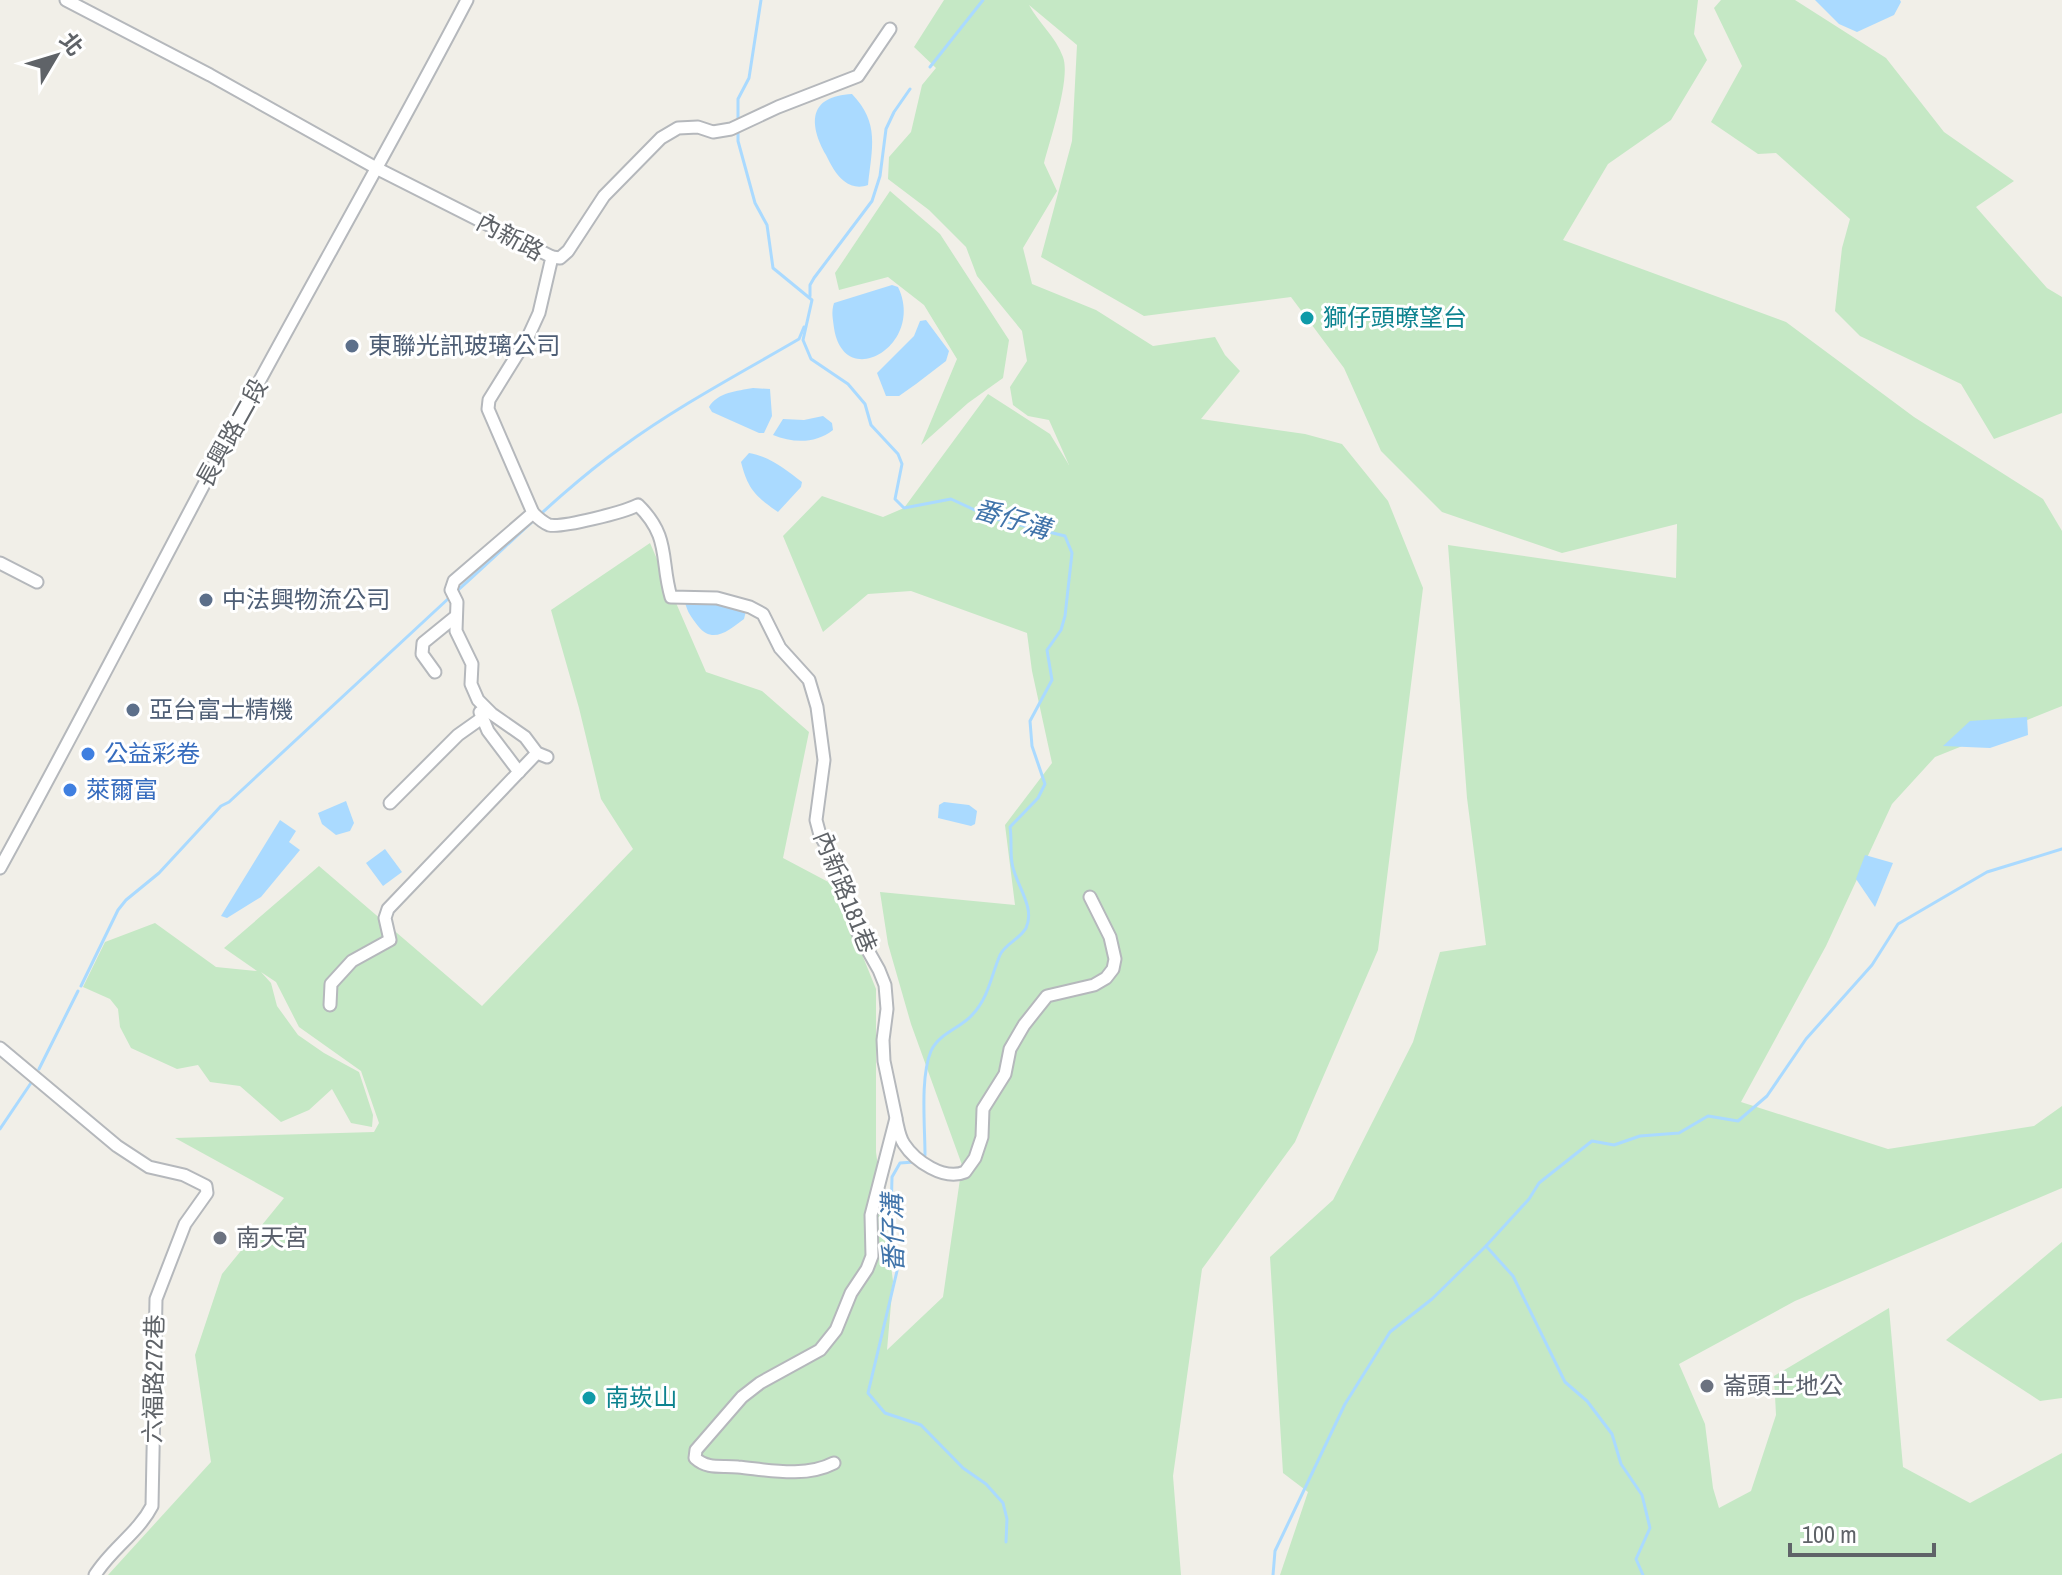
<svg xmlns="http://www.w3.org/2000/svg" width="2062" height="1575" viewBox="0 0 2062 1575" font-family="'Archivo Narrow','Noto Sans TC',sans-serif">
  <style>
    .green { fill: #c5e8c5 }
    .water { fill: #aadaff }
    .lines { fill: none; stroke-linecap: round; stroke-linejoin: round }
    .stream { stroke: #aadaff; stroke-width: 3 }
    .minor-casing { stroke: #b5b8bc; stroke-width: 15 }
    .minor { stroke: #fff; stroke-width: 11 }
    .culture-dot { fill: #0f9aa8; stroke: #fff; stroke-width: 3 }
    .service-dot { fill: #5c6f8a; stroke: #fff; stroke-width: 3 }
    .shop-dot { fill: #3f7fe0; stroke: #fff; stroke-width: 3 }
    .worship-dot { fill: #6b7280; stroke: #fff; stroke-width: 3 }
    .labels { text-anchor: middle; stroke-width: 6; stroke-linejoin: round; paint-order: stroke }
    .street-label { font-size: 24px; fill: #5f6368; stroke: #fff }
    .culture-label { font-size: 24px; fill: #0d838f; stroke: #fff; text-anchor: start }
    .service-label { font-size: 24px; fill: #4e5e75; stroke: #fff; text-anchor: start }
    .shop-label { font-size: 24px; fill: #366cbe; stroke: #fff; text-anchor: start }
    .worship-label { font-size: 24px; fill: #5b616d; stroke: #fff; text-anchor: start }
    .water-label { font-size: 26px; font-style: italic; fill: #4174aa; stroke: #fff }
  </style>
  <rect width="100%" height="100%" fill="#f1efe8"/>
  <!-- green -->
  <g class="green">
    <path d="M944,0h754l-4,34 13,26 -36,60 -63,44 -45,76 223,82 128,95 129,82 19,32v175l-127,51 -43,47 -66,142 -85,156 147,47 146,-23 28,-20v82l-267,113 -116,63 26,60 8,64 6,20 32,-17 25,-76 -2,-39 115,-68 14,159 67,36 92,-50v122h-782l28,-83 -25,-19 -13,-216 63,-57 80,-158 27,-90 46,-7 -19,-147 -19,-253 228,33 1,-54 -115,29 -120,-41 -61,-61 -37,-83 -53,-71 -147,19 -103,-59 31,-116 5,-96 -48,-40c9,17 27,32 34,52 8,21 -13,83 -19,106l13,28 -34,57 9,36 64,26 57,36 62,-9 10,18 15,16 -39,48 104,15 37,10 46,57 35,87 -45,362 -83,192 -93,127 -29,207 8,99h-1073l103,-113 -16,-107 27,-81 62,-76 -109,-60 199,-6 5,-9 -18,-52 -62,-44 -23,-45 -15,-10 10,11 6,23 21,29 26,18 35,19 14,43 -1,12 -21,-4 -19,-34 -23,21 -28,12 -41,-36 -30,-4 -12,-17 -21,4 -46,-21 -11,-21 -2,-18 -8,-10 -27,-12 22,-45 50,-19 61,44 41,4 -33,-23 95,-82 163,140 151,-157 -32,-50 -22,-91 -28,-98 99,-67 56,129 56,19 47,41 -26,126 51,27 42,104v163l17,129 -6,69 56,-53 19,-132 -51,-141 -23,-80 -8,-52 135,13 -10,-80 47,-62 -20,-92 -5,-38 -116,-42 -43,3 -45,38 -40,-96 39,-40 61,21 21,-9 84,-114 62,40 19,31 -20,-45 -21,-4 -15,-11 -3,-18 17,-26 -5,-30 -45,-55 -11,-29 -37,-37 -41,-31 1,-22 22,-25 11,-47 14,-17 -22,-21z"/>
    <path d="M1721,0h74l91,58 58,74 70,49 -38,26 71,81 15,9v116l-68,26 -33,-55 -101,-48 -25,-25 7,-63 8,-29 -74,-66 -18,1 -47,-32 31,-56 -28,-58z"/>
    <path d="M890,191l50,43 69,106 -6,38 -35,25 -47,42 36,-86 -33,-54 -36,-28 -49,13 -4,-17z"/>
    <path d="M2062,1242v156l-22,3 -94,-61z"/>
  </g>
  <!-- water -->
  <g class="water">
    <path d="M1815,0h85l1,2 -7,13 -37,17 -18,-8z"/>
    <path d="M852,94c28,29 20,54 16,91 -8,3 -17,2 -24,-4 -8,-6 -13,-16 -18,-26 -18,-32 -17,-59 26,-61z"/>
    <path d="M892,285l6,2c28,58 -54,106 -64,41 -1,-9 -3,-16 0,-25z"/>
    <path d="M926,320l23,31 -3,10 -30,23 -17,12h-13l-9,-23 37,-37 6,-15z"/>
    <path d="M753,388l17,1 2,27 -8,17h-5l-47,-21 -3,-5c9,-15 28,-16 44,-19z"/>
    <path d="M823,416l9,7 1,7c-18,14 -40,13 -60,5l10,-16 21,1z"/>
    <path d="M749,453c20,3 37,17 53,29l-1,5 -23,25c-23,-16 -30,-23 -37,-50z"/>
    <path d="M685,602l29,2 32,7 -2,8c-15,11 -31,26 -46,7 -6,-8 -11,-14 -13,-24z"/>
    <path d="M2027,717l1,18 -38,13 -47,-2 27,-25z"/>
    <path d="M346,801l8,22 -4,8 -14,4 -14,-11 -4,-11z"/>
    <path d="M944,802l25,3 8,6 -2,13 -4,2 -33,-8 1,-13z"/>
    <path d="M280,820l16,11 -7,11 11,8 -39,47 -34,21 -6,-2z"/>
    <path d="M385,849l17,23 -19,14 -17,-23z"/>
    <path d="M1865,855l28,8 -18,44 -19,-28z"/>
  </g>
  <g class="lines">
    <!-- stream -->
    <g class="stream">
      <path d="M930,67l53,-67"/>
      <path d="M738,123v-24l11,-21 12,-78"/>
      <path d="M738,131v10l17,62 12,22 6,43 39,32 -9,40 8,19 37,25 17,20 6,21 27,29 4,10 -7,35 9,9 47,-9 41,19 73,18 7,17 -7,63 -4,14 -14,20 5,30 -22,41 2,25 13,38 -7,14 -28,29c2,12 0,24 2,36 3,21 24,44 14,65 -6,11 -21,16 -26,27 -9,21 -11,42 -28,60 -11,13 -33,18 -41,36 -11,26 -6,75 -6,104l-5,3"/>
      <path d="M810,296v-11l4,-7 58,-77 8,-25 6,-47 8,-17 16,-23"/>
      <path d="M457,591c54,-48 106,-102 165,-144 56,-41 117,-73 177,-108l5,-12"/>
      <path d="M81,986l37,-76 8,-10 33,-27 62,-67 8,-4 220,-204"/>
      <path d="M39,1069l39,-78"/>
      <path d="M0,1129l33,-49"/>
      <path d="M914,1162l-14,1 -8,14 -1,40 6,54 -29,122 17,20 36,12 42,43 23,16 17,19 4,16 -1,23"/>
      <path d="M1486,1246l27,30 52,106 22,19 25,33 9,30 21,31 8,33 -14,31 7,16"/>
      <path d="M1273,1575l2,-24 70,-147 45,-72 42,-33 54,-53 43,-47 10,-16 53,-42 22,4 26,-9 39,-3 29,-17 30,5 29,-25 39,-57 66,-74 26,-41 89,-52 75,-23"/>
    </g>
    <defs>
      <g id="minor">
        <path d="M66,0l144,75 168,94 174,88 -13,56 -11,24 -39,63 -1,9 45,104 -79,68 -3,9 6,12 -1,29 16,33 -1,20 7,16 14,14 33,23 12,16 10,4"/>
        <path d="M552,257l8,1 8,-7 36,-55 57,-58 17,-10 20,-1 15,5 18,-3 47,-22 80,-31 32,-47"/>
        <path d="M533,513c4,4 11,10 16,12 14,3 75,-13 89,-20 33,32 22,55 33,92l46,1 33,9 13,7 17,34 29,32 8,27 7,53 -8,60 4,15 24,41 13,55 22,39 6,15 2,24 -4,31 1,21 12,57 -25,97 1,41 -5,13 -16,24 -15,37 -16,20 -60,33 -18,14 -46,53 -1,8c13,12 27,7 43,9 31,3 67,11 96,-4"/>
        <path d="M0,563l37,19"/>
        <path d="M435,672l-13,-18 1,-11 32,-26"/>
        <path d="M480,712l8,19 31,41"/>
        <path d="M390,803l68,-68 24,-17"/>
        <path d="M0,868c72,-131 140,-263 210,-395 84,-159 174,-314 257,-473"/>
        <path d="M330,1005l1,-21 21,-23 38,-21 -5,-22 3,-9 149,-156"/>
        <path d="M0,1048l117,98 32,21 35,8 22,11 1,7 -22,31 -29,75 -4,207c-14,27 -41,43 -57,69"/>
        <path d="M896,1119c2,8 3,18 8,25 11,17 40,37 61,28l10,-14 7,-21 1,-28 22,-35 5,-25 14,-24 23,-29 47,-11 12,-7 7,-9 2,-10 -5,-22 -20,-40"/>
      </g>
    </defs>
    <!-- minor casing -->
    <use href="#minor" class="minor-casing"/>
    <!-- minor -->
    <use href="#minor" class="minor"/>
  </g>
  <!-- markers -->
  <g class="culture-dot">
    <circle cx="1307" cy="318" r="8"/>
    <circle cx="589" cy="1398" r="8"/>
  </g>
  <g class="service-dot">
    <circle cx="352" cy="346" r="8"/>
    <circle cx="206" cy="600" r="8"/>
    <circle cx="133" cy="710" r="8"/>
  </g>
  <g class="shop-dot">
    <circle cx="88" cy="754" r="8"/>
    <circle cx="70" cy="790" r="8"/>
  </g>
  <g class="worship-dot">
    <circle cx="220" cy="1238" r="8"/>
    <circle cx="1707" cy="1386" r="8"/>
  </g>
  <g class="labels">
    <!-- street labels -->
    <g class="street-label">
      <text transform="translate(510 237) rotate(28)" y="8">內新路</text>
      <text transform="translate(232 433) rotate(-61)" y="8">長興路二段</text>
      <text transform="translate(845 892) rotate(68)" y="8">內新路181巷</text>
      <text transform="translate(154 1379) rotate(-89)" y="8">六福路272巷</text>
    </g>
    <!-- culture labels -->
    <g class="culture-label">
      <text x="1323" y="326">獅仔頭暸望台</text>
      <text x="605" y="1406">南崁山</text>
    </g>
    <!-- service labels -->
    <g class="service-label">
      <text x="368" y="354">東聯光訊玻璃公司</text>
      <text x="222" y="608">中法興物流公司</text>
      <text x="149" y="718">亞台富士精機</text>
    </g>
    <!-- shop labels -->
    <g class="shop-label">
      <text x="104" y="762">公益彩卷</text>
      <text x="86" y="798">萊爾富</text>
    </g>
    <!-- worship labels -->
    <g class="worship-label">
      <text x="236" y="1246">南天宮</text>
      <text x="1723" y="1394">崙頭土地公</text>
    </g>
    <!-- water labels -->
    <g class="water-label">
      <text transform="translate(1012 519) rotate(17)" y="9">番仔溝</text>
      <text transform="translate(893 1233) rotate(-91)" y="9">番仔溝</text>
    </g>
  </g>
  <!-- north arrow -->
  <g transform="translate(56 56) rotate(52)" stroke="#ffffff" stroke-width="6" paint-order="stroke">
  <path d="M0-6L14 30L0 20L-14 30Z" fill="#5f6368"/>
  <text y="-12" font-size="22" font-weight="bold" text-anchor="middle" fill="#5f6368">北</text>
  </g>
  <!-- scale -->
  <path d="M1790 1543v12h144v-12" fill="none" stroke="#5f6368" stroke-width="4"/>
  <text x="1802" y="1543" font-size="24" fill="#5f6368" stroke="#ffffff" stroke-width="6" paint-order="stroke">100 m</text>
</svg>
